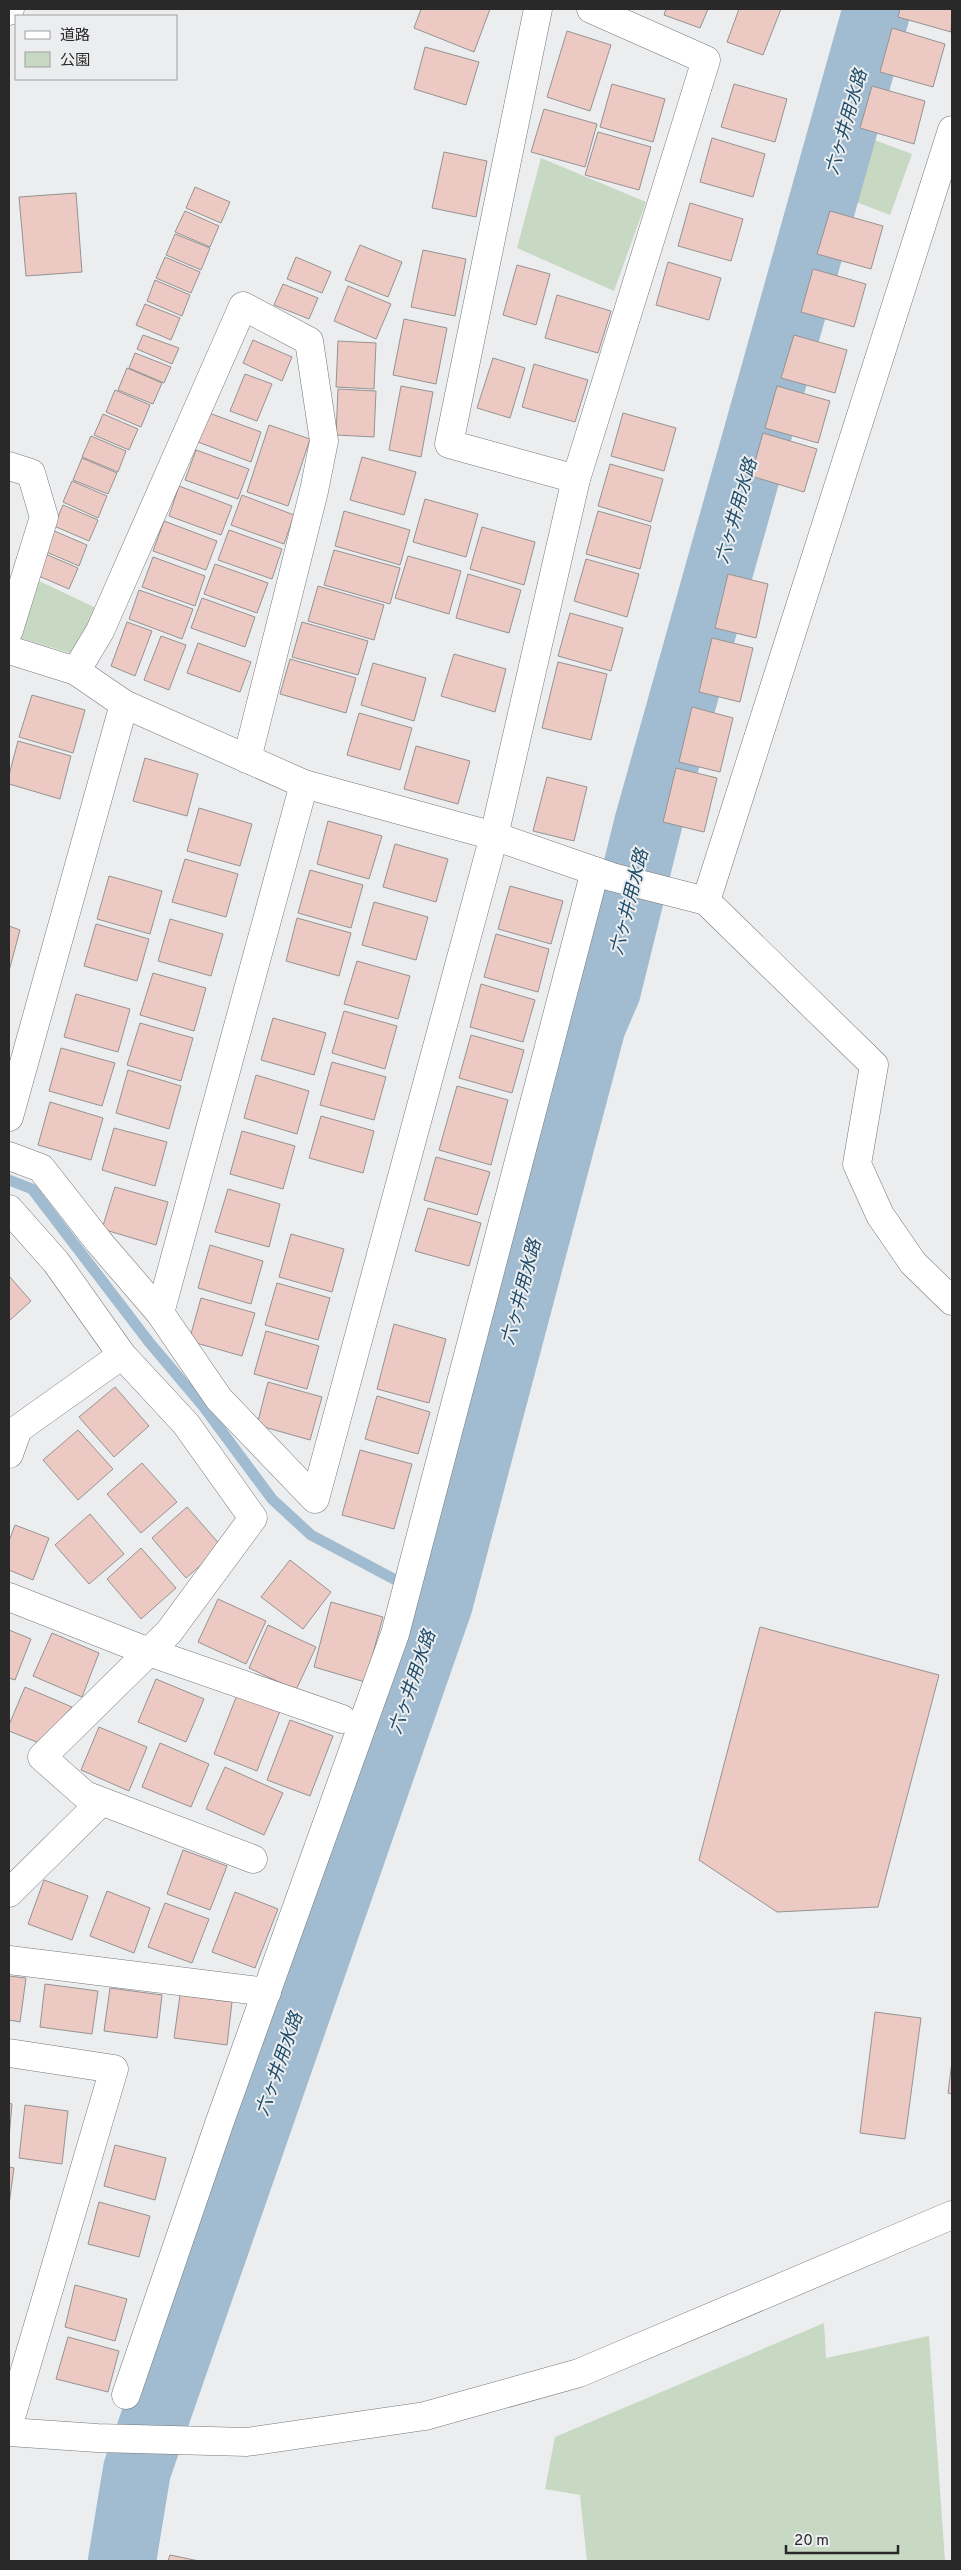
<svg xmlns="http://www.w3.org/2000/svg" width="961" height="2570" viewBox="0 0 961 2570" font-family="Overpass,'Noto Sans JP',sans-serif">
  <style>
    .green { fill: #c7d8c3 }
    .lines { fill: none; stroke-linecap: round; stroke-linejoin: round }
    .stream { stroke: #a1bcd0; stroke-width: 11 }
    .river { stroke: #a1bcd0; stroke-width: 68 }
    .building { fill: #ecc9c2; stroke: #969393 }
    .minor-casing { stroke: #767779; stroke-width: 29 }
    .major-casing { stroke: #767779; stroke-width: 29 }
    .minor { stroke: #fff; stroke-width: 28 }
    .major { stroke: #fff; stroke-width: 28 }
    .labels { text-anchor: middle; stroke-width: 4; stroke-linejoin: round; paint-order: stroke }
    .water-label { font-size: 18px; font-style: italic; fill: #1d4c6a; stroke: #ecedef }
  </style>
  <rect width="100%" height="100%" fill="#ecedef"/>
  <!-- green -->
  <g class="green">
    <path d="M861,135l51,19 -22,61 -52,-20z"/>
    <path d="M541,158l105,44 -32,89 -97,-43z"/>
    <path d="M35,579l63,30 -24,45 -58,-17z"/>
    <path d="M824,2323l2,35 103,-22 16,225h-358l-7,-66 -35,-6 10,-52z"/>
  </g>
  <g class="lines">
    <!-- stream -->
    <path class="stream" d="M9,1180l23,9 117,153 54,64 69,93 39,36 128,68"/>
    <!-- river -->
    <path class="river" d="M122,2561l15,-91 302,-867 153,-578 15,-35 41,-166 229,-815"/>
  </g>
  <!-- building -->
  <g class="building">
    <path d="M421,9h69l-16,43 -60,-24z"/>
    <path d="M666,9h42l-8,19 -36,-13z"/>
    <path d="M739,9h42l-18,46 -36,-13z"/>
    <path d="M900,9h52l-1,23 -53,-15z"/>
    <path d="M892,28l53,16 -12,43 -53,-15z"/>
    <path d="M567,31l44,14 -21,66 -43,-14z"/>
    <path d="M425,47l54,15 -13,43 -52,-16z"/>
    <path d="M612,84l53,15 -12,43 -53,-15z"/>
    <path d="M734,84l53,15 -12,43 -54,-15z"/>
    <path d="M872,86l53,15 -11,43 -54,-16z"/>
    <path d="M544,109l53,15 -12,43 -54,-15z"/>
    <path d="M598,132l53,15 -12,43 -54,-15z"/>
    <path d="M712,138l53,16 -12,43 -53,-15z"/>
    <path d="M444,152l43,9 -11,56 -44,-9z"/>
    <path d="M195,187l35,15 -9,21 -35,-15z"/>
    <path d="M76,193l6,79 -56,4 -7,-79z"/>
    <path d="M690,203l53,16 -12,42 -53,-15z"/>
    <path d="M185,211l34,15 -9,21 -35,-15z"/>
    <path d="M830,211l53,15 -12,43 -54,-15z"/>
    <path d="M175,234l35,14 -9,22 -35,-15z"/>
    <path d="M360,245l42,17 -14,35 -43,-17z"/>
    <path d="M423,250l43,9 -11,57 -44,-9z"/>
    <path d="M165,257l35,15 -9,21 -35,-15z"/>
    <path d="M296,257l35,15 -9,21 -35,-14z"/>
    <path d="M668,262l53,16 -12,42 -53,-15z"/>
    <path d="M517,265l33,9 -14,51 -33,-10z"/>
    <path d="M813,269l53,15 -12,43 -53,-15z"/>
    <path d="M155,280l35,15 -8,21 -35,-15z"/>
    <path d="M283,284l35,14 -9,21 -35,-14z"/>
    <path d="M348,286l43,18 -15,35 -42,-18z"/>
    <path d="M557,295l54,16 -13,42 -53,-15z"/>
    <path d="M145,304l35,14 -9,22 -35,-15z"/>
    <path d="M404,319l43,9 -11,56 -43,-9z"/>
    <path d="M143,335l36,13 -7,16 -35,-15z"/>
    <path d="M794,335l53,15 -12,43 -54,-15z"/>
    <path d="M253,340l39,17 -10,24 -39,-18z"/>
    <path d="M338,341l38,2 -2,46 -38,-2z"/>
    <path d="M135,353l36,14 -7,16 -35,-15z"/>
    <path d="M493,358l32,10 -15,50 -33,-10z"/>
    <path d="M534,364l54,16 -13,42 -53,-15z"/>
    <path d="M127,368l35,15 -9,21 -35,-14z"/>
    <path d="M245,374l27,10 -15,37 -27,-10z"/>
    <path d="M401,386l32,6 -12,65 -32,-7z"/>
    <path d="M777,386l53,15 -12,42 -53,-15z"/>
    <path d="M338,389l38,2 -2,46 -38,-2z"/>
    <path d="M115,390l35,15 -9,22 -35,-15z"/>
    <path d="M209,413l52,19 -10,30 -53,-20z"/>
    <path d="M623,413l53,15 -12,43 -53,-15z"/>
    <path d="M103,414l35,15 -9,21 -35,-15z"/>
    <path d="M269,425l41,14 -22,67 -41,-14z"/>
    <path d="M763,433l54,16 -13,43 -53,-16z"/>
    <path d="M91,436l35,15 -8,21 -36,-15z"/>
    <path d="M196,450l53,19 -11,30 -53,-19z"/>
    <path d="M362,457l54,15 -12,43 -54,-15z"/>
    <path d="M82,458l35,15 -9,21 -35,-14z"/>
    <path d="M610,464l53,15 -12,43 -53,-16z"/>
    <path d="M72,481l35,15 -9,22 -35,-16z"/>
    <path d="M179,486l53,20 -11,29 -52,-19z"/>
    <path d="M242,495l52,20 -10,29 -53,-19z"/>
    <path d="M425,499l53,15 -12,43 -53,-15z"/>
    <path d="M63,505l35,15 -9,21 -35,-15z"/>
    <path d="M344,511l66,19 -10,35 -65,-19z"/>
    <path d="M598,511l53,15 -11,43 -54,-15z"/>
    <path d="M164,521l53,20 -11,29 -53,-19z"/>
    <path d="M482,527l53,15 -11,43 -54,-16z"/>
    <path d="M52,530l35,15 -8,21 -35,-15z"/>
    <path d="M229,530l53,19 -10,30 -54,-19z"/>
    <path d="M334,550l66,18 -10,36 -66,-19z"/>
    <path d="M43,553l35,15 -9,21 -35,-15z"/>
    <path d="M408,556l53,15 -12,43 -54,-16z"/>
    <path d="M153,557l52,19 -10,30 -53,-19z"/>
    <path d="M586,559l53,15 -12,43 -53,-16z"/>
    <path d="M215,564l53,19 -11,30 -53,-19z"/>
    <path d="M468,574l53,16 -12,43 -53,-15z"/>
    <path d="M728,574l40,10 -12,54 -41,-10z"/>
    <path d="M318,586l66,19 -10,35 -66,-19z"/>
    <path d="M139,590l54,19 -11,30 -53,-20z"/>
    <path d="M202,598l53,19 -10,30 -54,-19z"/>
    <path d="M570,613l53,15 -12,43 -53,-15z"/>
    <path d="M127,622l25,9 -17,45 -24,-10z"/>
    <path d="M302,622l66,19 -10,34 -66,-18z"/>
    <path d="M161,636l25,9 -17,45 -25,-10z"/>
    <path d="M712,638l41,10 -13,54 -41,-10z"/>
    <path d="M198,643l53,19 -11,30 -53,-19z"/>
    <path d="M454,654l52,15 -11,43 -54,-16z"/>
    <path d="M290,659l66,19 -10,35 -66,-19z"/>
    <path d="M558,662l49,12 -16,66 -49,-12z"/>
    <path d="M373,663l53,15 -12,43 -53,-16z"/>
    <path d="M32,695l53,15 -12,43 -54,-16z"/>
    <path d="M692,707l41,11 -13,54 -41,-10z"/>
    <path d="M359,713l53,15 -12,42 -53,-15z"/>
    <path d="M18,741l53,15 -11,43 -51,-15v-9z"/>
    <path d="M416,746l54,15 -12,43 -54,-15z"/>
    <path d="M145,758l53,16 -11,42 -54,-15z"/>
    <path d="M676,768l41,10 -13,54 -41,-10z"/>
    <path d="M547,777l40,10 -13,54 -41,-10z"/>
    <path d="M199,808l53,16 -12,42 -53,-15z"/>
    <path d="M328,821l54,15 -13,43 -52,-15z"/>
    <path d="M395,844l53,15 -12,43 -53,-15z"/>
    <path d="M185,859l53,15 -12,43 -54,-15z"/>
    <path d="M310,870l53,15 -12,43 -53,-15z"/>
    <path d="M109,876l53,15 -12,43 -53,-15z"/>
    <path d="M510,886l53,15 -12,43 -53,-15z"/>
    <path d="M374,902l54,15 -12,43 -54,-15z"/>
    <path d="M297,918l54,15 -12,43 -53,-15z"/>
    <path d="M170,919l53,15 -12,42 -53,-15z"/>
    <path d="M96,924l53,15 -12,42 -53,-15z"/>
    <path d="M9,926l11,4 -11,41z"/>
    <path d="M496,934l53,15 -11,43 -54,-15z"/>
    <path d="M357,961l53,15 -12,43 -54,-15z"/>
    <path d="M153,973l53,15 -12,43 -54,-16z"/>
    <path d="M481,984l54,16 -12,42 -53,-15z"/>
    <path d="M76,994l54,15 -12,43 -54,-15z"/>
    <path d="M344,1011l53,15 -12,43 -53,-16z"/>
    <path d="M273,1018l53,15 -12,42 -53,-15z"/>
    <path d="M140,1023l53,15 -12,43 -54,-16z"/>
    <path d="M471,1035l53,15 -12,43 -53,-15z"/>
    <path d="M61,1048l54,15 -13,43 -53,-15z"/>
    <path d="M332,1062l54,15 -12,43 -54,-15z"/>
    <path d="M128,1070l53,16 -12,43 -53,-16z"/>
    <path d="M256,1075l53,16 -12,43 -53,-16z"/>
    <path d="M457,1086l51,14 -17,65 -52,-15z"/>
    <path d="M50,1102l53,16 -12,42 -53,-15z"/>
    <path d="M321,1116l53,15 -11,42 -54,-15z"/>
    <path d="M114,1128l53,14 -12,44 -53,-16z"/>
    <path d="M242,1131l53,15 -12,43 -53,-15z"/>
    <path d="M436,1157l54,15 -13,43 -53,-15z"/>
    <path d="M115,1187l53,15 -12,43 -54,-16z"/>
    <path d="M228,1189l52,15 -11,43 -54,-15z"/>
    <path d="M428,1208l53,15 -12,43 -54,-15z"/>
    <path d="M291,1234l53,15 -12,43 -53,-15z"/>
    <path d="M210,1245l53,16 -12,43 -53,-16z"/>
    <path d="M9,1276l22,25 -22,20z"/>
    <path d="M277,1283l53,15 -12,42 -53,-15z"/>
    <path d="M201,1298l54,15 -13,43 -53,-15z"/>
    <path d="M394,1324l52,15 -17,64 -52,-14z"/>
    <path d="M266,1331l53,15 -12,43 -53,-15z"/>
    <path d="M268,1382l54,15 -12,43 -53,-15z"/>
    <path d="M115,1387l34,39 -35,31 -35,-40z"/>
    <path d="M377,1396l53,16 -12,42 -53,-15z"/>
    <path d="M78,1430l35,39 -35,31 -35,-40z"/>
    <path d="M360,1450l52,14 -18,65 -52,-14z"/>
    <path d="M142,1463l35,39 -36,31 -34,-39z"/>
    <path d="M187,1507l35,40 -36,31 -34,-40z"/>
    <path d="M90,1514l34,40 -35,30 -34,-39z"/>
    <path d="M15,1525l34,13 -16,42 -24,-10v-29z"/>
    <path d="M141,1548l35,40 -35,31 -34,-40z"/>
    <path d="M290,1560l41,32 -28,37 -42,-32z"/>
    <path d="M218,1599l48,22 -20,43 -48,-22z"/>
    <path d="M331,1602l52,15 -18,65 -51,-15z"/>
    <path d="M268,1625l48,22 -20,43 -47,-22z"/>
    <path d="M760,1627l179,48 -61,232 -101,5 -78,-52z"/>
    <path d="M9,1630l22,9 -16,41 -6,-2z"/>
    <path d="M52,1633l47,20 -17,44 -49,-21z"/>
    <path d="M156,1679l48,20 -18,43 -48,-20z"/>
    <path d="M25,1687l47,20 -33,36 -30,-12v-6z"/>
    <path d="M237,1695l43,16 -23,60 -43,-17z"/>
    <path d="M290,1720l43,16 -23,60 -43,-16z"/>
    <path d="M99,1727l48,20 -18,44 -48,-21z"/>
    <path d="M160,1743l49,21 -18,43 -49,-20z"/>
    <path d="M225,1767l58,26 -19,42 -58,-26z"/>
    <path d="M183,1850l44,16 -17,44 -43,-16z"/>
    <path d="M44,1880l44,16 -16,44 -44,-16z"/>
    <path d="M107,1891l43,17 -16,45 -44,-17z"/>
    <path d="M235,1892l43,17 -23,59 -43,-16z"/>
    <path d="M165,1903l44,16 -17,44 -44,-16z"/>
    <path d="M9,1976l17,2 -6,44 -11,-2z"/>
    <path d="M45,1984l53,7 -6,43 -52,-7z"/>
    <path d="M110,1988l52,7 -5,43 -53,-7z"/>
    <path d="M180,1995l52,7 -5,43 -53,-7z"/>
    <path d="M875,2012l46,6 -16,121 -45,-6z"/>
    <path d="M952,2061v33l-4,-1z"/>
    <path d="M9,2103l3,1 -3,34z"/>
    <path d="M25,2105l43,6 -6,53 -43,-6z"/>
    <path d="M115,2145l51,13 -11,42 -51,-14z"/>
    <path d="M9,2167l5,1 -5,37z"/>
    <path d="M99,2202l51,14 -11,41 -51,-13z"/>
    <path d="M75,2285l52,14 -12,42 -50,-14z"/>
    <path d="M68,2337l51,14 -11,41 -52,-13z"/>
    <path d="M170,2555l29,6h-31z"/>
  </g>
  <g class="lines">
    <defs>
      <g id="minor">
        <path d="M538,9l-89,435 127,35"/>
        <path d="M9,466l22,7 13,44 -35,113"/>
        <path d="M9,650l67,21 48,33 180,80 190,52 118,41 94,24 168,164 -17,99 23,51 33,48 39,38"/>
        <path d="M76,671l24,-40 143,-325 66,35 15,100 -10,50 -67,268"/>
        <path d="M304,784l-144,529 59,86 96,100 179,-663 82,-357 130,-419 -115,-51"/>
        <path d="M706,901l246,-771"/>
        <path d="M9,1117l115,-413"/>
        <path d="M9,1156l32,12 58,74 61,71"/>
        <path d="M9,1209l47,53 66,93 64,69 67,94 -84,114 -127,125 43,38 168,64"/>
        <path d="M9,1454l9,-25 104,-74"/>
        <path d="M9,1597l140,55 193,67"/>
        <path d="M9,1893l92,-91"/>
        <path d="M9,1960l258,32"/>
        <path d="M9,2053l105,16 -105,355"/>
        <path d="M126,2395l93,-271 176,-490 200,-763"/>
        <path d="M9,2432l88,6 150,4 178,-26 154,-43 373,-158"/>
      </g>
      <path id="major" d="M9,11l1,-2"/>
    </defs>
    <!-- minor casing -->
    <use href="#minor" class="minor-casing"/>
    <!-- major casing -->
    <use href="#major" class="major-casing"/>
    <!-- minor -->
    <use href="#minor" class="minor"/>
    <!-- major -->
    <use href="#major" class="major"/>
  </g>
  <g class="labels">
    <!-- water labels -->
    <g class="water-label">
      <text transform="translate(846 122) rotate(-74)" y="6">六ヶ井用水路</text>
      <text transform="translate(736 511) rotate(-74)" y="6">六ヶ井用水路</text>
      <text transform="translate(629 902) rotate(-76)" y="6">六ヶ井用水路</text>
      <text transform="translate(521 1292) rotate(-75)" y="6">六ヶ井用水路</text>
      <text transform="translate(412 1682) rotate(-71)" y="6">六ヶ井用水路</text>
      <text transform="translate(279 2064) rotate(-71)" y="6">六ヶ井用水路</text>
    </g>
  </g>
  <!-- border -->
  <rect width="961" height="2570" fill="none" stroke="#29292a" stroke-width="20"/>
  <!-- legend -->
  <rect x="15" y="15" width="162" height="65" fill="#ecedef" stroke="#9e9fa0"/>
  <rect x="25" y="31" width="25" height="8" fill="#ffffff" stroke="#9e9fa0"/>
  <text x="60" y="40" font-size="15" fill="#29292a">道路</text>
  <rect x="25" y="52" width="25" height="15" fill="#c7d8c3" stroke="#9e9fa0"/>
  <text x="60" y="65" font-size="15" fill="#29292a">公園</text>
  <!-- scale -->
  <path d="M786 2545v8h112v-8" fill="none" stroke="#29292a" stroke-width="2.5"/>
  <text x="794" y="2545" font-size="15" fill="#29292a" stroke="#ecedef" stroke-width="4" paint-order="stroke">20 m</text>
</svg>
